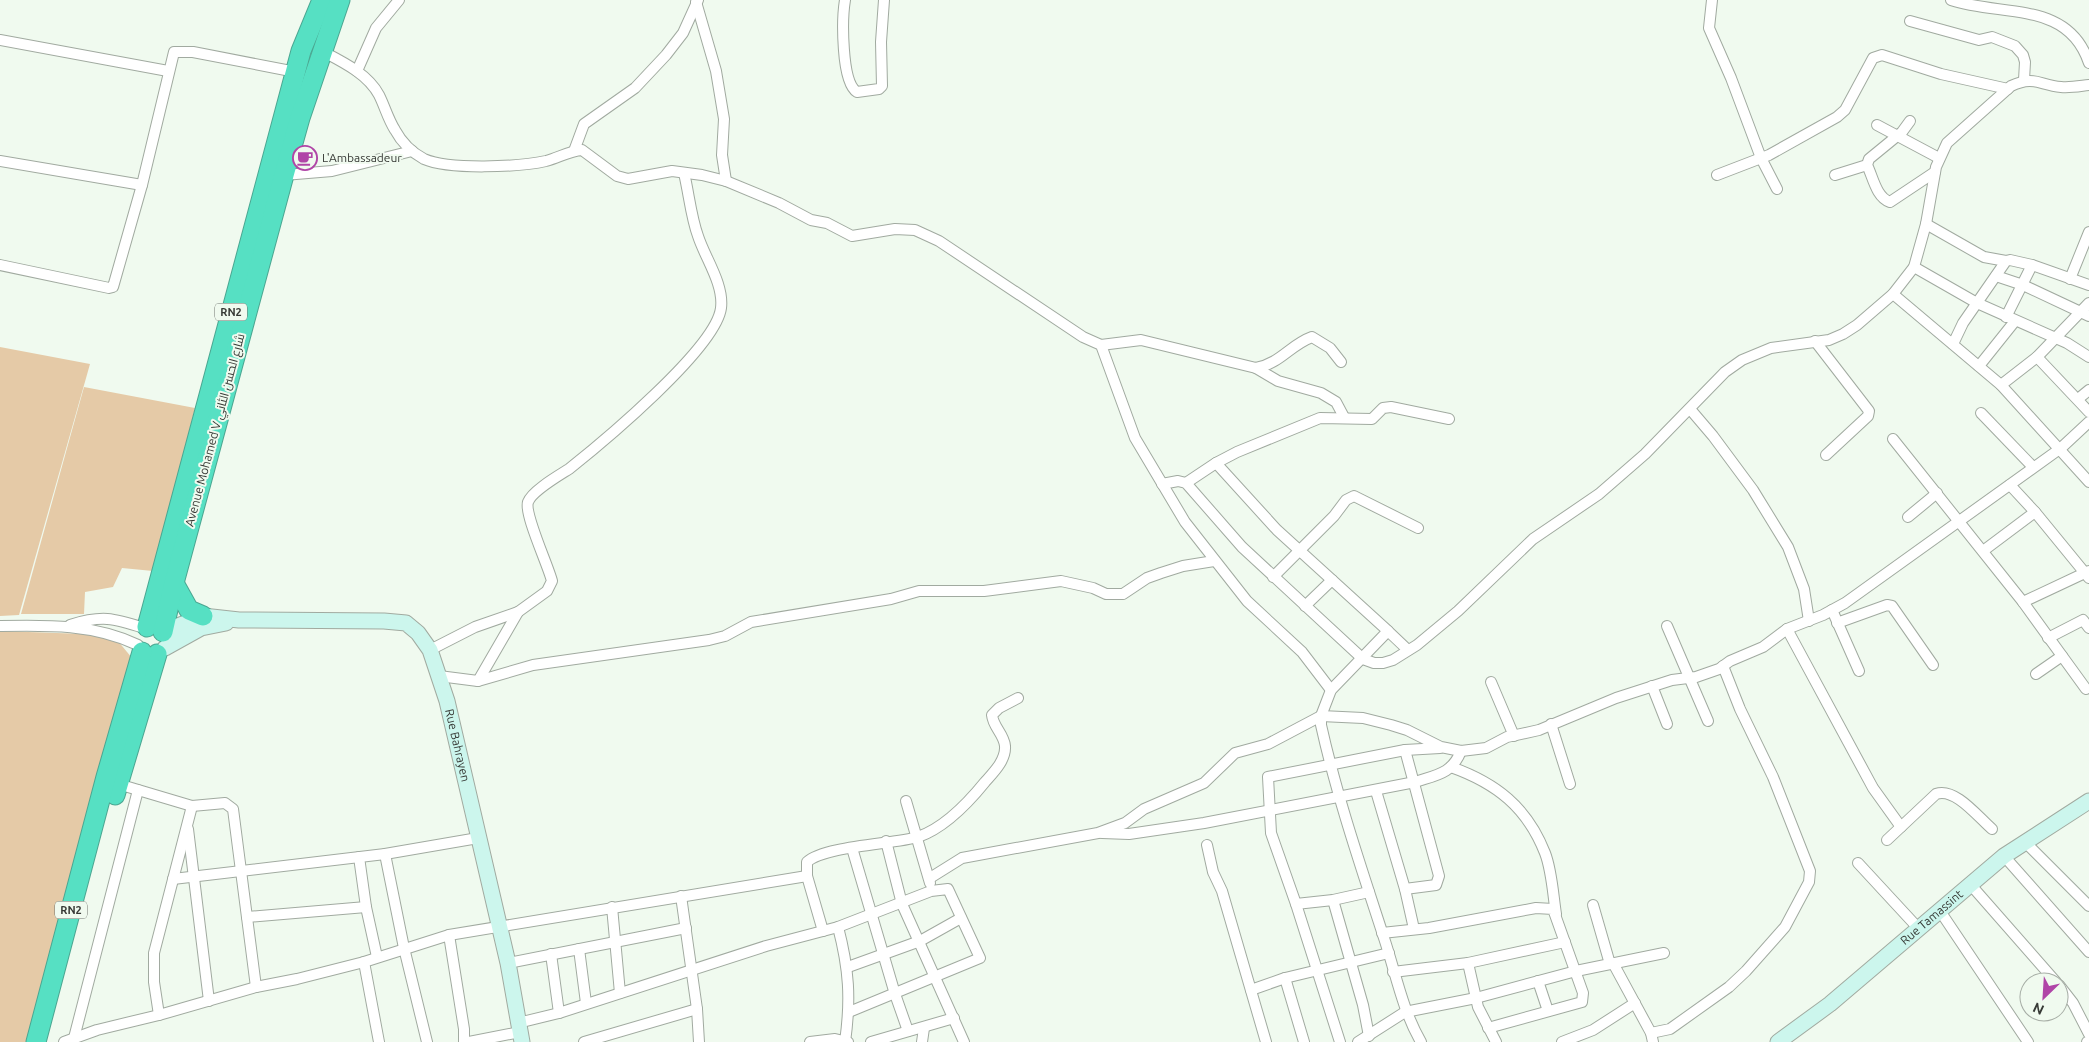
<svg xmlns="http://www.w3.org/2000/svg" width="2089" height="1042" viewBox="0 0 2089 1042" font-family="Ubuntu,Cairo,sans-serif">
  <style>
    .green { fill: #e5caa7 }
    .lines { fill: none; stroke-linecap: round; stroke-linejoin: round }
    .street-casing { stroke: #a1aaa0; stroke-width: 12 }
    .secondary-casing { stroke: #a1aaa0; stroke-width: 17 }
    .highway-casing { stroke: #4ba691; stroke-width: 21 }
    .street { stroke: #fff; stroke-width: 10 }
    .secondary { stroke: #ccf6ed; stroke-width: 15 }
    .highway { stroke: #56e0c3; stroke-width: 19 }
    .labels { text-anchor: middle; stroke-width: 4; stroke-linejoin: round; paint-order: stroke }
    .shield { fill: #f0faef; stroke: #6e736d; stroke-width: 1 }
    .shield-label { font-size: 11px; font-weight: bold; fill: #363935 }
    .poi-label { font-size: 12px; fill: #363935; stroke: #f0faef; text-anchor: start }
    .street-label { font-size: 12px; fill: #363935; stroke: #f0faef }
  </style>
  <rect width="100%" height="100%" fill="#f0faef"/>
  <!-- green -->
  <g class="green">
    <path d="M0,347l90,17 -71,251 -19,1z"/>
    <path d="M84,387l111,21 -42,163 -31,-3 -9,19 -28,5 -1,22h-63z"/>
    <path d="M0,631l113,4 19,23 -103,384h-29z"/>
  </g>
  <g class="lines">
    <defs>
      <g id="street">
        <path d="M845,0c-3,18 -4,82 12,92l22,-3 3,-3 -1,-44 3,-42"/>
        <path d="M1712,0l-3,28 22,50 30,80 16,31"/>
        <path d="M1951,0c51,17 117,0 138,63"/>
        <path d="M696,2l20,69 8,48 -2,36 4,26"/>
        <path d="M1910,21l69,19 13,-3 23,9 8,9 2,7 -1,18"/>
        <path d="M0,40l168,31"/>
        <path d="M322,51c21,11 46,23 57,44 6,12 9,24 16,35 7,13 16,22 29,29 25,11 95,8 122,2 12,-3 23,-10 36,-11l35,26 11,3 44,-8 30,4 24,6 53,22 32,17 16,3 25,13 43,-7 20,1 24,11 144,96 18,8 34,93 50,84 62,79 55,51 29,38"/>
        <path d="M357,71l19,-43 23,-28"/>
        <path d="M1910,121l-8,11 -33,27 -2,6c6,12 9,32 23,37l45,-30"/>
        <path d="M1877,125l62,33"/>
        <path d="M574,151l10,-27 51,-36 31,-33 17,-22 15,-33"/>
        <path d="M0,161l142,24"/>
        <path d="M284,175l48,-4 80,-20"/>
        <path d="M1717,175l52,-20 68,-38 8,-7 28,-52 9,-3 59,19 67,15"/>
        <path d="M1835,175l32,-10"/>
        <path d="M1926,224l58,33 22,4"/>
        <path d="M0,265l109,23 4,-1 29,-102 32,-133h19l103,20"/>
        <path d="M1914,267l63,36 90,40 22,14"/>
        <path d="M1996,276l27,9 66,31"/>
        <path d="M2070,279l19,-47"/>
        <path d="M1893,294l108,91 88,97"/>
        <path d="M2006,317l26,-52"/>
        <path d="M1815,341l54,70 -1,5 -42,39"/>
        <path d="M1953,344l10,-21 43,-62 4,-1 22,5 57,20"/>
        <path d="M1101,345l40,-5 115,28c25,-5 34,-23 56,-31l18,11 11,14"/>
        <path d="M2037,357l52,55"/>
        <path d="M1979,366l36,-45"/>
        <path d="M1256,368l22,13 43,12 15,9 8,15"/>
        <path d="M2001,385l36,-28 52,-54"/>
        <path d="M2078,399l11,-9"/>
        <path d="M1690,409l23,27 40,54 35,57 16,42 5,32"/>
        <path d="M1981,413l52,54"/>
        <path d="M1893,439l130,163 63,87"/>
        <path d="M1216,463l21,-11 83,-34 52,1 11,-11 8,-1 58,12"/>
        <path d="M1186,483l30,-20 61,67 55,50"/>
        <path d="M1162,484l16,-3 8,2 56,64 121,112 11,4h9l10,-3 24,-15 41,-34 75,-72 66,-45 46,-40 80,-82 17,-12 29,-12 58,-8 14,-6 14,-9 36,-31 21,-27 12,-43 10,-57 11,-24 64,-57c23,-11 28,-1 50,1 9,1 19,-1 28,-2"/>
        <path d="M2010,485l25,27 54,66"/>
        <path d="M1908,517l29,-24"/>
        <path d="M1983,551l52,-39"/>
        <path d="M1273,577l61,-61 12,-16 8,-4 64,32"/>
        <path d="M2023,602l66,-31"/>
        <path d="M1305,606l27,-26 56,51 -57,59 -10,26v9c16,72 40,142 63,213 12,36 18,71 37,104"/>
        <path d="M1832,610l27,61"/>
        <path d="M1837,623l50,-18 5,1 41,59"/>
        <path d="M70,625c32,-10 43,-7 74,3"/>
        <path d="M0,626c48,-1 94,-2 138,19"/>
        <path d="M1667,626l41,95"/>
        <path d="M1787,629l86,159 28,39"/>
        <path d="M1388,631l20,19"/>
        <path d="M2048,638l35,-18 6,8"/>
        <path d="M430,650l45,-23 43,-15"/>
        <path d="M2036,674l26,-18"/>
        <path d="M439,676l39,5 55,-16 176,-25 16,-4 26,-14 140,-23 28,-8h65l77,-10 32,7 13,6h17l24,-16 14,-5 22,-7 31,-5"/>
        <path d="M478,681l40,-69 29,-21 5,-10c-4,-16 -28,-67 -24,-79 4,-11 30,-26 41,-33 34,-27 147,-121 152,-161 3,-24 -16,-50 -23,-72 -7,-19 -9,-42 -14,-63"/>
        <path d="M1491,682l23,54"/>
        <path d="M1652,686l15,38"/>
        <path d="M1551,724l19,60"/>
        <path d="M1405,750l34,126 -3,9 -31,4"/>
        <path d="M1451,767c45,16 76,40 94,86 7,18 8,42 11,61"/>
        <path d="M118,784l74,22 33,-3 8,6 23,178"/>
        <path d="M1376,791l29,98 9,40"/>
        <path d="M906,801l24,82"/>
        <path d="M188,829l21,172"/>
        <path d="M1102,833l27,1 75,-11 211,-41c21,-7 37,-8 46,-31"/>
        <path d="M1887,840l49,-46c19,-7 42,23 56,35"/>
        <path d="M886,841l16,63 62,138"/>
        <path d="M2025,842l64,64"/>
        <path d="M1207,845l6,27 9,19 44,151"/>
        <path d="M852,848l43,146 13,37"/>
        <path d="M385,854l19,94 23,94"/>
        <path d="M2004,856l85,96"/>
        <path d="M359,857l7,50 11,50"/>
        <path d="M1858,863l61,66"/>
        <path d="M930,878l32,-20 136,-25 27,-10 19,-14 60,-26 31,-30 33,-9 53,-28 42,2 28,7 16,5 34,17 20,4 25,-3 21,-11 32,-7 77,-32 56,-18 24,-3 23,-8 11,-8 33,-14 24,-18 36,-14 22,-12 216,-155 28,-26"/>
        <path d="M173,879l212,-25 93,-16"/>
        <path d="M1970,884l86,98"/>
        <path d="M681,896l16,113 2,33"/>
        <path d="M1333,900l30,105 6,31"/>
        <path d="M1296,904l37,-4 36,-8"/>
        <path d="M1593,905l17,59"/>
        <path d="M612,907l8,86"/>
        <path d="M1940,911l88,131"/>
        <path d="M247,917l119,-10"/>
        <path d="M838,927c11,42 13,72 7,115"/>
        <path d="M823,931l-16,-55v-14c17,-16 87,-18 111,-25 26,-9 50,-34 67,-55 9,-10 21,-22 20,-36 -1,-12 -12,-19 -13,-31l7,-7 19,-10"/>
        <path d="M1382,933l47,-5 107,-20 17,1 30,84 -1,9 -94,26"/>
        <path d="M449,935l15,94v13"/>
        <path d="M579,949l7,54"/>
        <path d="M551,954l8,59"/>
        <path d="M364,962l15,80"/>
        <path d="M508,963l178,-35"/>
        <path d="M1468,963l10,44 18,35"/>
        <path d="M1613,963l38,70 2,9"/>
        <path d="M848,967l72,-26 41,-23"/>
        <path d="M1393,972l75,-9 97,-21"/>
        <path d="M1285,978l19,64"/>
        <path d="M1538,981l10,30"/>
        <path d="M2059,985l14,18 16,31"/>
        <path d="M1251,990l34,-12 104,-25"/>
        <path d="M159,1015l-5,-33v-29l38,-147"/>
        <path d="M518,1023l41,-10 207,-67 72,-19 93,-36 17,-2 32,69 -131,54"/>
        <path d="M1651,1033l19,-4 59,-42 17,-16 39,-44 24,-45 1,-11 -37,-94 -33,-68 -17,-43"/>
        <path d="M74,1038l64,-248"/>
        <path d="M64,1042l33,-12 62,-15 97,-28 41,-8 67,-17 85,-27 358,-59"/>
        <path d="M469,1042l51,-10"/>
        <path d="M584,1042l113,-33"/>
        <path d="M810,1042l25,-3 13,3"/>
        <path d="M871,1042l83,-24"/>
        <path d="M922,1042l2,-14"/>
        <path d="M1340,1042l-44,-138 -25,-71 -3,-56 137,-27 35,-2"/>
        <path d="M1358,1042l47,-30 71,-14 100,-27 88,-18"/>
        <path d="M1562,1042l31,-12 42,-27"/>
        <path d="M2087,1042h2"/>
      </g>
      <g id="secondary">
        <path id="s1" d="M163,632l40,-16 36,4 145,1 22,2 12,10 12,17 17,51 61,262 14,79"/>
        <path d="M165,648l36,-20 25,-5"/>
        <path id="s2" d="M1778,1042l52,-38 174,-148 85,-55"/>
      </g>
      <g id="highway">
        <path d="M174,583l15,27 14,6"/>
        <path d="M147,627l154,-576 21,-51"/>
        <path d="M163,632l11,-49 110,-408 16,-57 40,-118"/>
        <path d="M115,795l42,-141"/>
        <path d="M36,1042l70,-265 36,-125"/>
      </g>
    </defs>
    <!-- street casing -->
    <use href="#street" class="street-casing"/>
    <!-- secondary casing -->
    <use href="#secondary" class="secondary-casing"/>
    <!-- highway casing -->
    <use href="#highway" class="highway-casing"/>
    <!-- street -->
    <use href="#street" class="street"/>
    <!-- secondary -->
    <use href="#secondary" class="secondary"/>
    <!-- highway -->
    <use href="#highway" class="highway"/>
  </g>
  <!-- icons -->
  <defs>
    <symbol id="cafe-ring" viewBox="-11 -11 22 22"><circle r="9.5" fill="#f0faef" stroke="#b045a7" stroke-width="1.5"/><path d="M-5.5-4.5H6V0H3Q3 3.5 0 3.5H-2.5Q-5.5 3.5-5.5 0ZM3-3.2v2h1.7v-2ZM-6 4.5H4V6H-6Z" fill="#b045a7"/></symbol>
  </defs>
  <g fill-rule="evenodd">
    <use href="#cafe-ring" x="291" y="144" width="28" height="28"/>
  </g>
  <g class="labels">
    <!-- shield labels -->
    <g class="shield">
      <rect x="215" y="303.5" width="32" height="17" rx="4"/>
      <rect x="55" y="901.5" width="32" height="17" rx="4"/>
    </g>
    <g class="shield-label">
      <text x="231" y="316">RN2</text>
      <text x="71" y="914">RN2</text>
    </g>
    <!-- poi labels -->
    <g class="poi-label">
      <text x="322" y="162">L'Ambassadeur</text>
    </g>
    <!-- street labels -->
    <g class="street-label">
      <text transform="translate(215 430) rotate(-75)" y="4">Avenue Mohamed V شارع الحسن الثاني</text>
      <text dy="4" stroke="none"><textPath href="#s1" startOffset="382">Rue Bahrayen</textPath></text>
      <text dy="4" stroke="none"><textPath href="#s2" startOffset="198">Rue Tamassint</textPath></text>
    </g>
  </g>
  <!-- north arrow -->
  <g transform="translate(2044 997) rotate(205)"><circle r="24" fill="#f0faef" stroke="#a6ada5"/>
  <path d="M0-4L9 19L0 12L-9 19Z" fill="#b045a7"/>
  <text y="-8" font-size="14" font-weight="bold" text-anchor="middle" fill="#363935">N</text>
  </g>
</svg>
